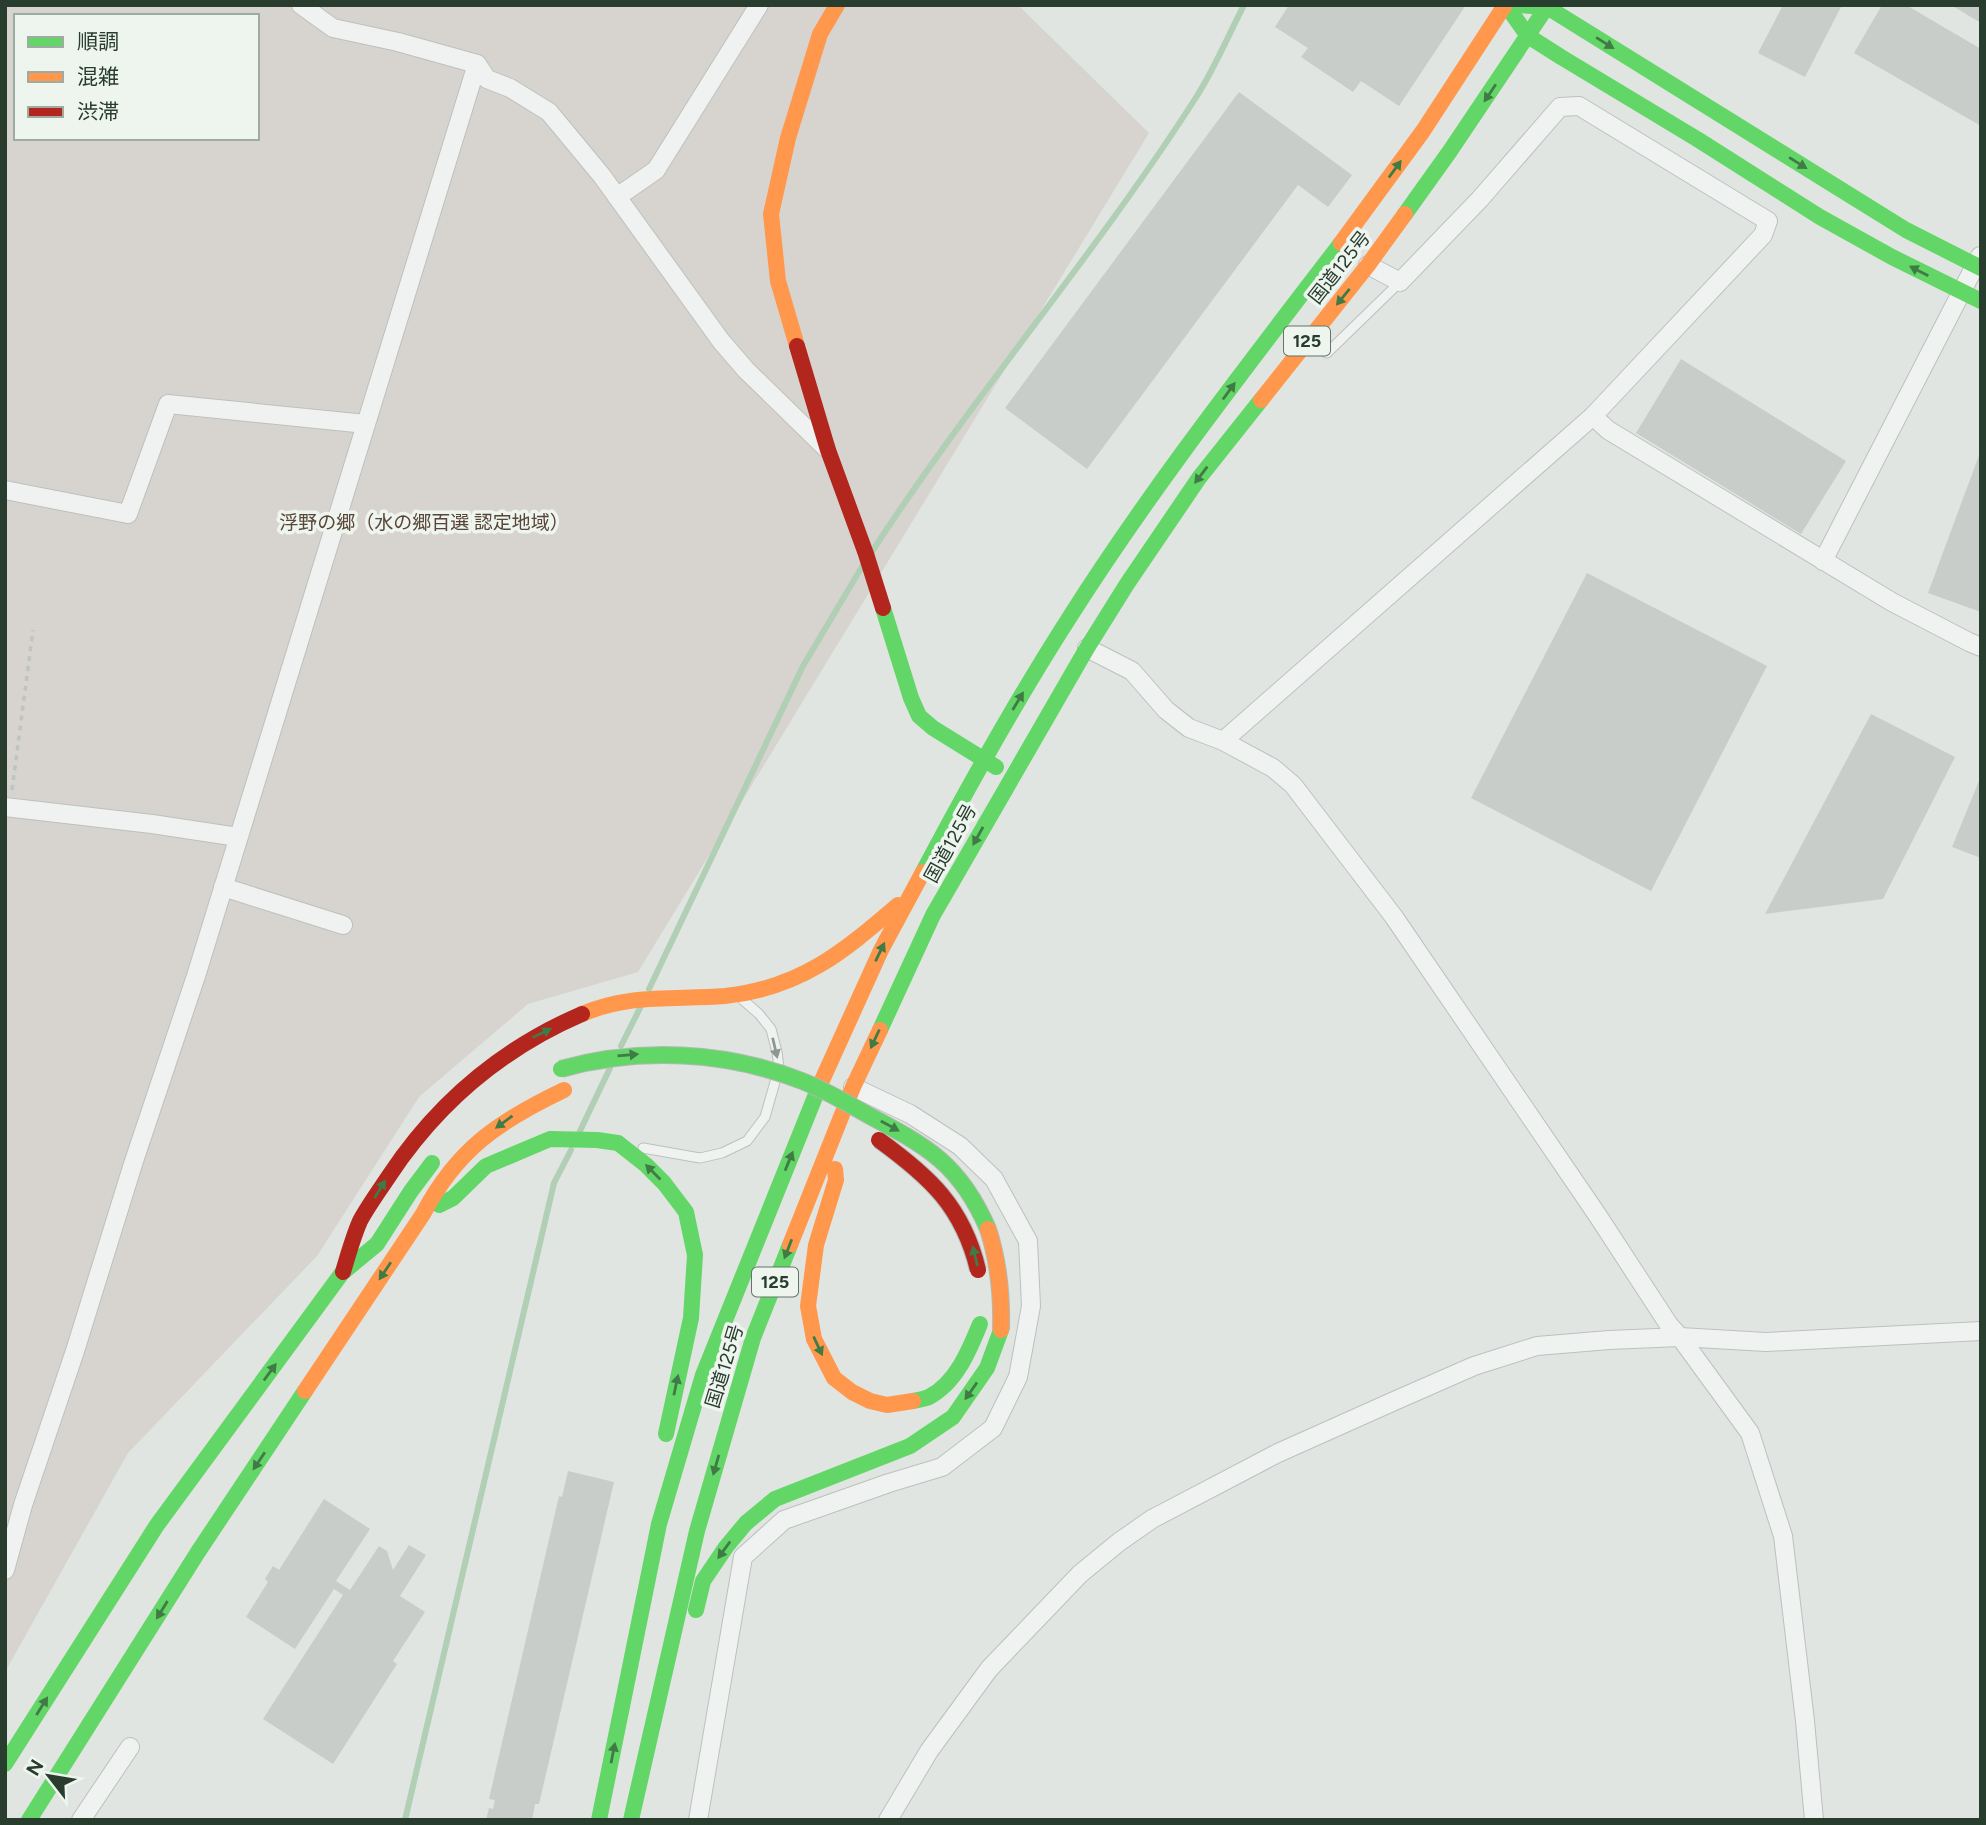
<svg xmlns="http://www.w3.org/2000/svg" width="1986" height="1825" viewBox="0 0 1986 1825" font-family="Figtree,'Noto Sans JP',sans-serif">
  <style>
    .green { fill: #d7d4cf; fill-rule: evenodd }
    .lines { fill: none; stroke-linecap: round; stroke-linejoin: round }
    .stream { stroke: #b0cfb5; stroke-width: 6 }
    .building { fill: #c8cdc9 }
    .lane-casing { stroke: #bcc1bd; stroke-width: 11 }
    .street-casing { stroke: #bcc1bd; stroke-width: 20 }
    .path { stroke: #bfc4c0; stroke-width: 3.5; stroke-dasharray: 5 5; stroke-linecap: butt }
    .lane { stroke: #eff2f0; stroke-width: 9 }
    .street { stroke: #eff2f0; stroke-width: 18 }
    .fast { stroke: #63d668; stroke-width: 16 }
    .slow { stroke: #ff974d; stroke-width: 16 }
    .jam { stroke: #b3261e; stroke-width: 16 }
    .fast-bridge-casing { stroke: #b3b9b4; stroke-width: 18; stroke-linecap: butt }
    .slow-bridge-casing { stroke: #b3b9b4; stroke-width: 18; stroke-linecap: butt }
    .jam-bridge-casing { stroke: #b3b9b4; stroke-width: 18; stroke-linecap: butt }
    .fast-bridge { stroke: #63d668; stroke-width: 16 }
    .slow-bridge { stroke: #ff974d; stroke-width: 16 }
    .jam-bridge { stroke: #b3261e; stroke-width: 16 }
    .oneway { fill: #407a45 }
    .oneway2 { fill: #8c988f }
    .labels { text-anchor: middle; stroke-width: 7; stroke-linejoin: round; paint-order: stroke }
    .shield { fill: #eef5ef; stroke: #637468; stroke-width: 2 }
    .shield-label { font-size: 18px; font-weight: bold; fill: #283d2e }
    .street-label { font-size: 19px; fill: #283d2e; stroke: #eef5ef }
    .park-label { font-size: 19px; fill: #584537; stroke: #eef5ef }
  </style>
  <rect width="100%" height="100%" fill="#e0e5e1"/>
  <!-- green -->
  <path class="green" d="M5,5h1013l131,128 -511,839 -110,32 -109,93 -102,159 -189,197 -123,219zM16,16h241v122h-241z"/>
  <g class="lines">
    <!-- stream -->
    <g class="stream">
      <path d="M873,550c101,-155 222,-295 322,-451 19,-29 33,-63 49,-94"/>
      <path d="M649,989l154,-323 60,-101"/>
      <path d="M621,1046l19,-38"/>
      <path d="M580,1131l30,-63"/>
      <path d="M405,1820l149,-637 17,-33"/>
    </g>
  </g>
  <!-- building -->
  <g class="building">
    <path d="M1289,5h177l-67,101 -38,-25 -8,11 -52,-35 7,-9 -33,-21z"/>
    <path d="M1783,5h59l-37,72 -47,-24z"/>
    <path d="M1882,5h24l75,44v77l-127,-73z"/>
    <path d="M1951,5h30v18z"/>
    <path d="M1239,92l113,83 -24,32 -30,-22 -211,284 -82,-61z"/>
    <path d="M1681,359l165,102 -45,73 -165,-101z"/>
    <path d="M1981,450v162l-53,-19z"/>
    <path d="M1587,573l180,93 -116,225 -180,-93z"/>
    <path d="M1871,714l84,43 -72,142 -118,15z"/>
    <path d="M1981,776v82l-29,-11z"/>
    <path d="M568,1471l46,11 -75,322h-4l-3,16h-46l3,-12 4,1 2,-9 -6,-1 70,-303 3,1z"/>
    <path d="M324,1499l46,30 -34,52 14,9 29,-44 8,5 6,19 16,-25 17,10 -26,41 25,16 -32,49 4,3 -64,100 -70,-45 80,-124 -9,-6 -39,60 -49,-32 22,-35 -3,-3 8,-13 6,4z"/>
  </g>
  <g class="lines">
    <defs>
      <g id="lane">
        <path d="M1313,346l14,7 73,-71"/>
        <path d="M643,1148l57,10 22,-5 25,-12 18,-24 14,-49 -2,-16 -6,-23 -12,-15 -16,-14"/>
      </g>
      <g id="street">
        <path d="M301,5l32,23 65,14 79,22 10,15 23,9 39,24 53,64 119,165 25,29 80,78"/>
        <path d="M617,197l39,-27 103,-165"/>
        <path d="M1593,416l15,14 284,172 77,40 12,5"/>
        <path d="M5,490l123,24 40,-110 198,20"/>
        <path d="M1823,561l157,-305"/>
        <path d="M1087,648l45,23 34,39 23,18 34,13 50,27 20,17 101,132 204,299 71,109 11,12 70,96 33,103 22,185 9,99"/>
        <path d="M1223,741l370,-325 170,-181 5,-14 -189,-115 -19,1 -80,92 -80,83 -32,-17"/>
        <path d="M5,807l147,17 86,13"/>
        <path d="M223,887l120,38"/>
        <path d="M5,1570l18,-65 52,-154 58,-187 63,-188 281,-912"/>
        <path d="M81,1820l49,-73"/>
        <path d="M698,1820l45,-263 41,-37 105,-37 53,-16 51,-39 25,-51 13,-71 -3,-65 -34,-62 -34,-33 -50,-32 -57,-27"/>
        <path d="M888,1820l41,-69 60,-82 91,-95 39,-32 33,-23 126,-66 114,-51 82,-36 63,-20 72,-6 71,-3 86,5 215,-11"/>
      </g>
    </defs>
    <!-- lane casing -->
    <use href="#lane" class="lane-casing"/>
    <!-- street casing -->
    <use href="#street" class="street-casing"/>
    <!-- path -->
    <path class="path" d="M12,790l21,-160"/>
    <!-- lane -->
    <use href="#lane" class="lane"/>
    <!-- street -->
    <use href="#street" class="street"/>
    <!-- fast -->
    <g class="fast">
      <path d="M1506,5l22,31 33,21 136,82 123,78 72,40 89,44"/>
      <path d="M1518,5l29,2 359,223 75,38"/>
      <path d="M1405,214l45,-63 98,-146"/>
      <path d="M883,608l28,90 8,18 14,12 63,39"/>
      <path d="M923,872c46,-87 94,-173 148,-257 82,-129 177,-250 270,-372"/>
      <path d="M880,1030l53,-115 154,-267 40,-64 72,-106 62,-78"/>
      <path d="M439,1205l14,-7 33,-32 64,-27 47,1 21,3 28,22 18,18 22,29 9,43 -4,63 -25,116"/>
      <path d="M913,1401c5,-1 12,-2 16,-4 27,-14 40,-46 51,-73"/>
      <path d="M696,1610l7,-29 23,-34 20,-24 29,-24 135,-53 43,-29 34,-49 14,-38"/>
      <path d="M5,1764l152,-239 185,-252 35,-29 34,-53 21,-28"/>
      <path d="M29,1820l169,-268 107,-161"/>
      <path d="M599,1820l60,-296 44,-149 116,-288"/>
      <path d="M631,1820l66,-289 56,-193 37,-93"/>
    </g>
    <!-- slow -->
    <g class="slow">
      <path d="M1341,243l82,-112 82,-126"/>
      <path d="M797,346l-19,-65 -7,-67 17,-76 32,-104 17,-29"/>
      <path d="M1261,400l107,-135 37,-51"/>
      <path d="M582,1014c50,-21 93,-14 143,-18 76,-8 118,-44 173,-91"/>
      <path d="M819,1087l62,-137 42,-78"/>
      <path d="M835,1169l1,11 -20,65 -8,61 6,33 20,39 18,14 18,9 17,4 26,-4"/>
      <path d="M790,1245l63,-158 27,-57"/>
      <path d="M305,1391l118,-177c34,-65 76,-93 141,-124"/>
    </g>
    <!-- jam -->
    <g class="jam">
      <path d="M797,346l31,104 38,104 17,54"/>
      <path d="M343,1272c5,-17 10,-35 17,-51 8,-15 19,-30 29,-45 49,-74 112,-127 193,-162"/>
    </g>
    <defs>
      <path id="fast-bridge" d="M561,1069c78,-22 165,-18 241,12 23,9 45,22 66,34 60,32 92,49 120,114"/>
      <path id="slow-bridge" d="M988,1229c11,34 14,66 13,101"/>
      <path id="jam-bridge" d="M879,1140c51,37 84,67 99,130"/>
    </defs>
    <!-- fast-bridge casing -->
    <use href="#fast-bridge" class="fast-bridge-casing"/>
    <!-- slow-bridge casing -->
    <use href="#slow-bridge" class="slow-bridge-casing"/>
    <!-- jam-bridge casing -->
    <use href="#jam-bridge" class="jam-bridge-casing"/>
    <!-- fast-bridge -->
    <use href="#fast-bridge" class="fast-bridge"/>
    <!-- slow-bridge -->
    <use href="#slow-bridge" class="slow-bridge"/>
    <!-- jam-bridge -->
    <use href="#jam-bridge" class="jam-bridge"/>
  </g>
  <!-- one-way arrows -->
  <defs><path id="oneway-solid" d="M-6-.8H1V-3.2L6.5 0L1 3.2V.8H-6Z" transform="scale(1.75)"/></defs>
  <g class="oneway">
    <use href="#oneway-solid" transform="translate(1605 43) rotate(32)"/>
    <use href="#oneway-solid" transform="translate(1490 93) rotate(124)"/>
    <use href="#oneway-solid" transform="translate(1798 163) rotate(32)"/>
    <use href="#oneway-solid" transform="translate(1395 169) rotate(-54)"/>
    <use href="#oneway-solid" transform="translate(1919 271) rotate(-153)"/>
    <use href="#oneway-solid" transform="translate(1343 297) rotate(129)"/>
    <use href="#oneway-solid" transform="translate(1229 391) rotate(-54)"/>
    <use href="#oneway-solid" transform="translate(1201 475) rotate(127)"/>
    <use href="#oneway-solid" transform="translate(1018 701) rotate(-59)"/>
    <use href="#oneway-solid" transform="translate(978 836) rotate(119)"/>
    <use href="#oneway-solid" transform="translate(880 952) rotate(-64)"/>
    <use href="#oneway-solid" transform="translate(542 1033) rotate(-26)"/>
    <use href="#oneway-solid" transform="translate(875 1039) rotate(115)"/>
    <use href="#oneway-solid" transform="translate(628 1055) rotate(-5)"/>
    <use href="#oneway-solid" transform="translate(504 1122) rotate(144)"/>
    <use href="#oneway-solid" transform="translate(890 1126) rotate(29)"/>
    <use href="#oneway-solid" transform="translate(789 1161) rotate(-68)"/>
    <use href="#oneway-solid" transform="translate(653 1172) rotate(-135)"/>
    <use href="#oneway-solid" transform="translate(380 1189) rotate(-59)"/>
    <use href="#oneway-solid" transform="translate(788 1249) rotate(111)"/>
    <use href="#oneway-solid" transform="translate(975 1256) rotate(-104)"/>
    <use href="#oneway-solid" transform="translate(385 1271) rotate(124)"/>
    <use href="#oneway-solid" transform="translate(818 1346) rotate(65)"/>
    <use href="#oneway-solid" transform="translate(270 1372) rotate(-54)"/>
    <use href="#oneway-solid" transform="translate(676 1385) rotate(-78)"/>
    <use href="#oneway-solid" transform="translate(971 1391) rotate(125)"/>
    <use href="#oneway-solid" transform="translate(259 1461) rotate(124)"/>
    <use href="#oneway-solid" transform="translate(716 1465) rotate(106)"/>
    <use href="#oneway-solid" transform="translate(724 1550) rotate(126)"/>
    <use href="#oneway-solid" transform="translate(162 1610) rotate(122)"/>
    <use href="#oneway-solid" transform="translate(42 1706) rotate(-58)"/>
    <use href="#oneway-solid" transform="translate(613 1753) rotate(-79)"/>
  </g>
  <use class="oneway2" href="#oneway-solid" transform="translate(775 1048) rotate(77)"/>
  <g class="labels">
    <!-- shield labels -->
    <g class="shield">
      <rect x="1284" y="326.5" width="46" height="29" rx="5"/>
      <rect x="752" y="1267.5" width="46" height="29" rx="5"/>
    </g>
    <g class="shield-label">
      <text x="1307" y="347">125</text>
      <text x="775" y="1288">125</text>
    </g>
    <!-- street labels -->
    <g class="street-label">
      <text transform="translate(1339 267) rotate(-52)" y="7">国道125号</text>
      <text transform="translate(950 843) rotate(-61)" y="7">国道125号</text>
      <text transform="translate(724 1366) rotate(-73)" y="7">国道125号</text>
    </g>
    <!-- park labels -->
    <g class="park-label">
      <text x="424" y="529">浮野の郷（水の郷百選 認定地域）</text>
    </g>
  </g>
  <!-- border -->
  <rect width="1986" height="1825" fill="none" stroke="#283d2e" stroke-width="14"/>
  <!-- legend -->
  <rect x="14" y="14" width="245" height="126" fill="#eef5ef" stroke="#9faba2" stroke-width="2"/>
  <rect x="28" y="37" width="35" height="10" fill="#63d668" stroke="#9faba2" stroke-width="2"/>
  <text x="77" y="49" font-size="21" fill="#283d2e">順調</text>
  <rect x="28" y="72" width="35" height="10" fill="#ff974d" stroke="#9faba2" stroke-width="2"/>
  <text x="77" y="84" font-size="21" fill="#283d2e">混雑</text>
  <rect x="28" y="107" width="35" height="10" fill="#b3261e" stroke="#9faba2" stroke-width="2"/>
  <text x="77" y="119" font-size="21" fill="#283d2e">渋滞</text>
  <!-- north arrow -->
  <g transform="translate(49 1776) rotate(301)" stroke="#eef5ef" stroke-width="5" paint-order="stroke">
  <path d="M0-5L12 26L0 18L-12 26Z" fill="#283d2e"/>
  <text y="-10" font-size="19" font-weight="bold" text-anchor="middle" fill="#283d2e">N</text>
  </g>
</svg>
